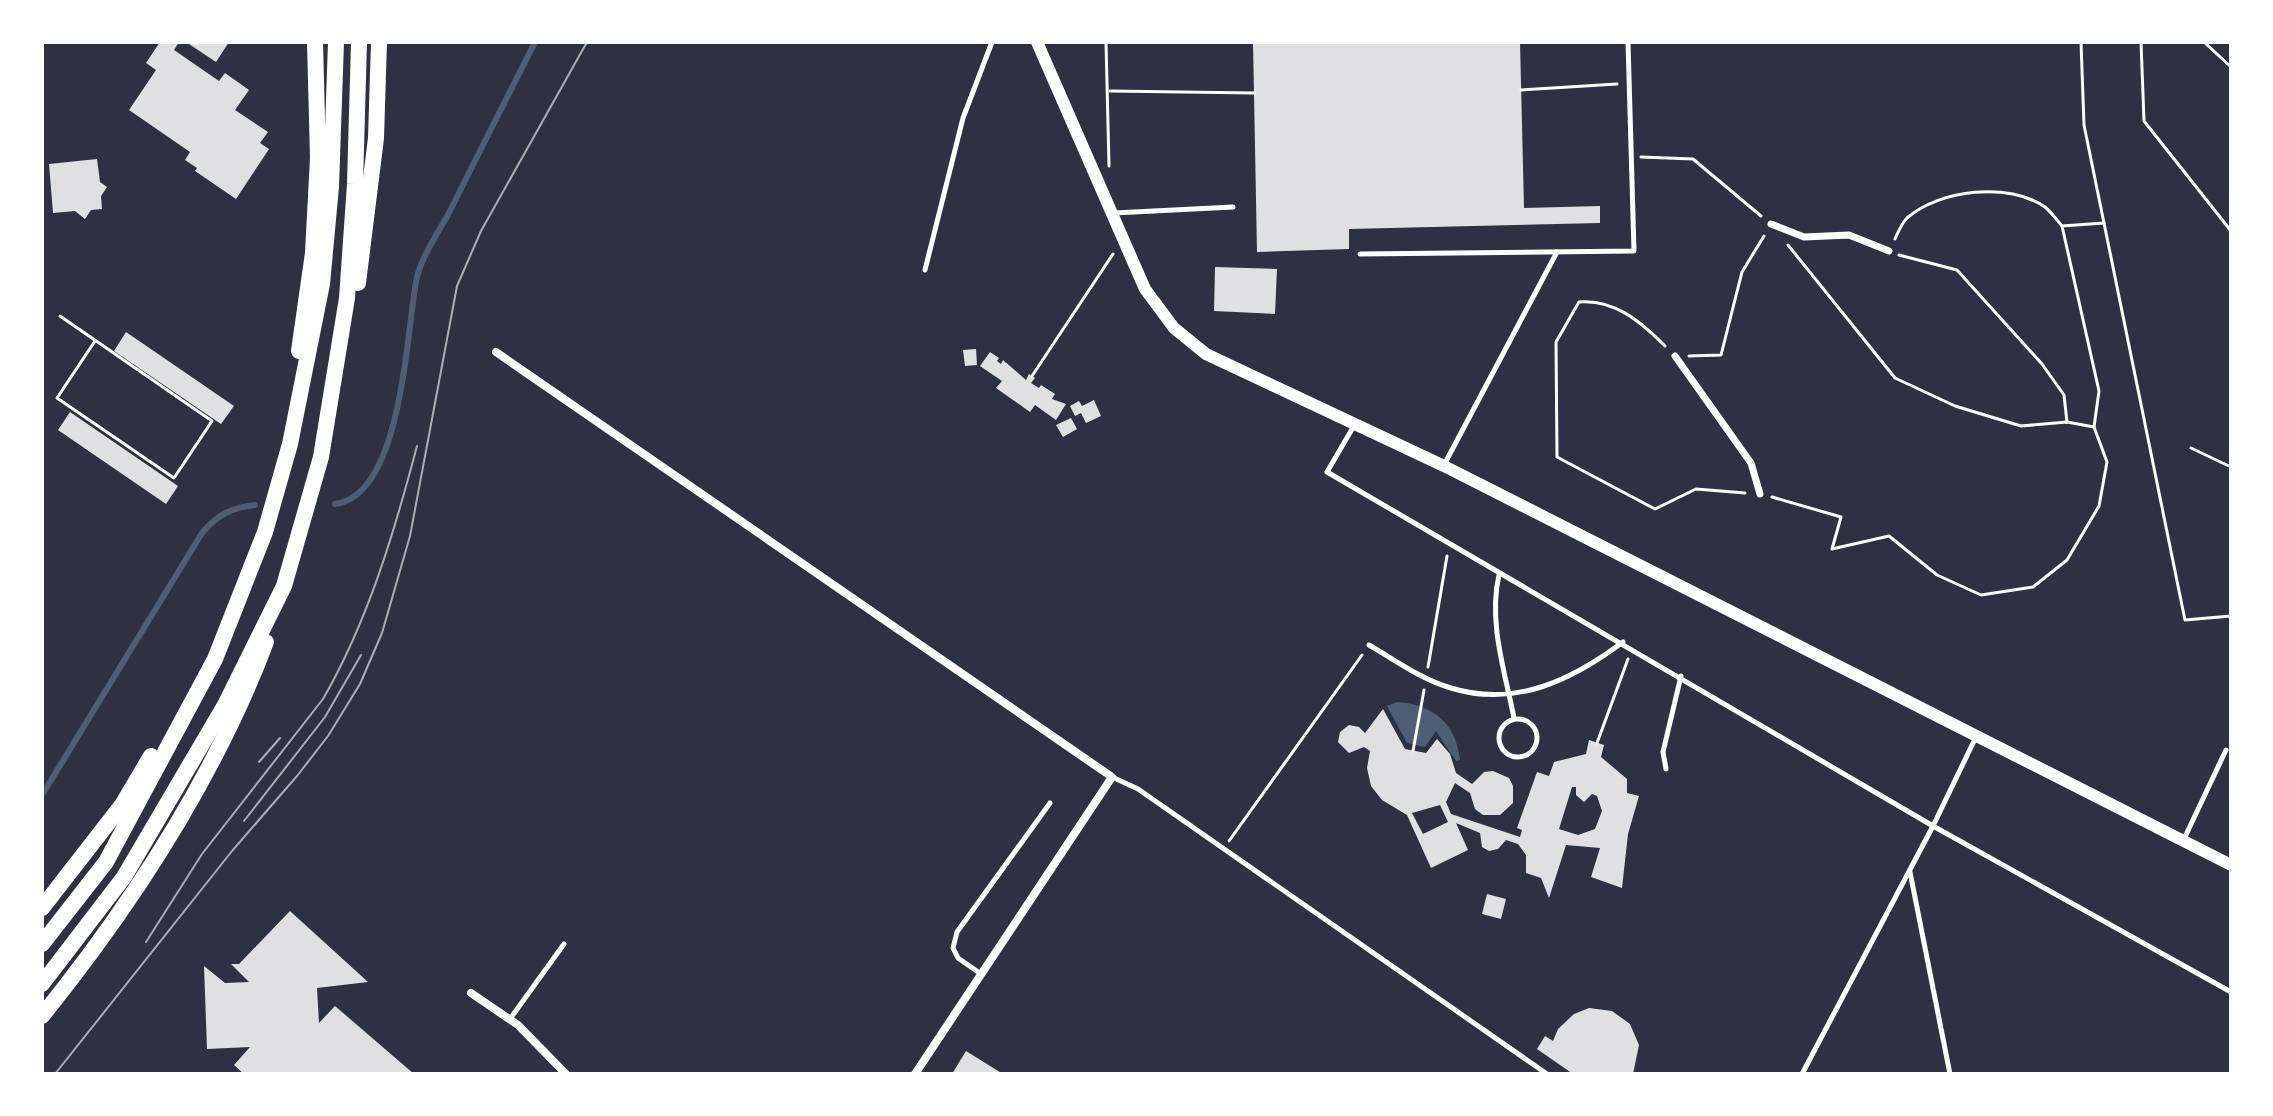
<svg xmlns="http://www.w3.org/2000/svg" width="2273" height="1116" viewBox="0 0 2273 1116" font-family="'Noto Serif',serif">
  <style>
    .water { fill: #4f5d75 }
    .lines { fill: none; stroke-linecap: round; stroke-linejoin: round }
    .stream { stroke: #4f5d75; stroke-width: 6 }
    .building { fill: #e0e0e3; fill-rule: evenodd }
    .path { stroke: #fff; stroke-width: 3 }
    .service { stroke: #fff; stroke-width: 5 }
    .pedestrian { stroke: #fff; stroke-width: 7 }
    .minor { stroke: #fff; stroke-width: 8 }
    .tertiary { stroke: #fff; stroke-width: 12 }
    .trunk { stroke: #fff; stroke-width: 16 }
    .tram { stroke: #abadb3; stroke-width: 2 }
  </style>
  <rect width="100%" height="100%" fill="#2d3142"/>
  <!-- water -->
  <path class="water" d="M1397,702c37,3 59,21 63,58l-4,1 -20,-30 -11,16 -18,-4 -20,-37z"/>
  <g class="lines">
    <!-- stream -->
    <g class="stream">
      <path d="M335,504c67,-9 71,-169 81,-222 4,-24 23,-50 34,-71 28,-57 57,-113 85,-169"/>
      <path d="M42,795l160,-262c16,-19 29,-25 53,-28"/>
    </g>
  </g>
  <!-- building -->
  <g class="building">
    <path d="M160,42h19l-5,8 45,31 6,-8 24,17 -14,20 33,22 -8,11 9,6 -33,50 -41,-28 2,-3 -12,-8 5,-8 -61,-42 27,-40 -10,-7z"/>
    <path d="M186,42h43l-13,20z"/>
    <path d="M1253,42h267l4,166 76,-2v17l-251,6v20l-92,3z"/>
    <path d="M97,159l3,23 7,5 -6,9 1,13 -11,1 -6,9 -10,-8 -22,2 -4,-49z"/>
    <path d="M1215,267l62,2 -2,45 -61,-3z"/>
    <path d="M126,332l108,74 -13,18 -107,-73z"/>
    <path d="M976,349l1,16 -12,1 -2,-16z"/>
    <path d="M990,352l9,6 -2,3 4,3 2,-4 23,20 3,-6 6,4 -4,5 8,5 2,-3 14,9 -3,5 14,5 -10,16 -21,-15 -5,7 -34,-24 6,-7 -22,-15z"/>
    <path d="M1094,400l7,16 -15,7 -5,-10 -6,3 -5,-10 9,-5 3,5z"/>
    <path d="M70,412l108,74 -12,18 -108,-74z"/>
    <path d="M1071,418l6,11 -14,8 -7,-12z"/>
    <path d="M1383,709l22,40 21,4 11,-14 13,15 6,19 16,11 12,-12 9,-1 16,7 4,8v17l-13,12h-17l-8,-6 -5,-16 -15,-10 -9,19 5,12 69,23 2,-7 -5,-2 20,-56 12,4 5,-14 32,-8 3,-14 15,5 -3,12 26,22v14l12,3 -11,38 -6,54 -31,-11 9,-29 -34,-3 -17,53 -8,-20 -15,-5v-18l-8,-11 -12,-4 -8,9 -9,2 -7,-4 -2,-14 -24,-10 12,27 -37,18 -24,-53 -25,-15 -11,-14 -4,-18 3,-17 -6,-4 -15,6 -11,-11 2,-10 9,-7 10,2 6,6zM1572,787h4v8l8,7 8,-8 5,2 5,15 -7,18 -17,6 -19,-6zM1440,805l8,17 -25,12 -11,-21z"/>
    <path d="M1487,894l19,5 -5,20 -19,-5z"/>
    <path d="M290,911l78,71 -51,6 2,35 16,-17 79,68h-170l-10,-9 16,-18 -43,2 -3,-83 21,17 24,-1 -18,-18h8z"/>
    <path d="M1589,1008l23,3 18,13 9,21 -6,29h-60l-36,-25 8,-13 8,5 5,-12 16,-15z"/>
    <path d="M966,1051l37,23h-51z"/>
  </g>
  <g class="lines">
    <!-- path -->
    <g class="path">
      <path d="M1106,42l3,124"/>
      <path d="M2081,42l3,83 101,495 46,-4"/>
      <path d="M2141,42l3,79 87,110"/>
      <path d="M2204,42l27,25"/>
      <path d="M1521,90l96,-6"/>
      <path d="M1110,91l144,2"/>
      <path d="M1641,157l52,2 68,57"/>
      <path d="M2062,226l42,-3"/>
      <path d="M1788,245l107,133 60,28 66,20 46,-4 27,5"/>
      <path d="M1899,255l58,15 85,94 22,31 3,27"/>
      <path d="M60,316l152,105 -38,57 -117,-80 38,-57"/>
      <path d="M1665,346c-24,-24 -50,-47 -86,-44l-23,40 1,115 98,52 41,-20 49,4"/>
      <path d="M1689,356l32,-1 21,-83 22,-36"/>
      <path d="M1032,376l81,-122"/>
      <path d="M2191,448l40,19"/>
      <path d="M1772,497l69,20 -9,32 57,-13 48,39 44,20 52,-8 34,-27 32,-54 8,-44 -13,-35 5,-36 -37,-165c-5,-6 -11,-14 -17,-19 -36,-25 -105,-18 -138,11 -5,5 -9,14 -12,21"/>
      <path d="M1428,667l19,-111"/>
      <path d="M1597,743l31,-84"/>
      <path d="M1413,751l11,-61"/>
      <path d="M1229,841l133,-186"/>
    </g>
    <!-- service -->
    <g class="service">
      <path d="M1114,213l119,-6"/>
      <path d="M1360,254l274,-3 -6,-209"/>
      <path d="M925,270l38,-152 29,-76"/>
      <path d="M1355,424l-28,48 606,354 298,166"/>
      <path d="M1444,465l113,-213"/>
      <path d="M1499,575c-11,47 6,97 15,143"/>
      <path d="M1369,645c26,15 53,35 82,43 64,20 121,-8 172,-46"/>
      <circle cx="1518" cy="738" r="19"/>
      <path d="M1666,769l-3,-17 18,-76"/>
      <path d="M1112,777l26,12 409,285"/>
      <path d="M2184,839l42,-89"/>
      <path d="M1910,872l40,202"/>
      <path d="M981,974l-23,-16 -5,-10 4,-16 93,-129"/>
      <path d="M510,1019l54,-75"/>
      <path d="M1802,1074l131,-248 42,-87"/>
    </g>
    <!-- pedestrian -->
    <g class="pedestrian">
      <path d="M1771,224l33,13 45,-2 40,16"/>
      <path d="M1675,356l76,107 9,31"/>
    </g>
    <!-- minor -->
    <g class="minor">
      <path d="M496,352l616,425 -197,297"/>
      <path d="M471,993l47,32 48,49"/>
    </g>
    <!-- tertiary -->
    <path class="tertiary" d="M1037,42l108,247 29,39 32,26 238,112 787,399"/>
    <!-- trunk -->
    <g class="trunk">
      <path d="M358,283l18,-145 3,-96"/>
      <path d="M299,351l14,-98 5,-95 -3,-116"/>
      <path d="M42,908l80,-103 29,-49"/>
      <path d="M42,944l64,-82 109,-203 50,-127 25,-88 32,-160 9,-97 5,-145"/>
      <path d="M42,984l82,-107 101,-172 59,-119 37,-129 26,-159 8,-114 4,-142"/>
      <path d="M42,1016c91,-113 172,-237 224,-374"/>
    </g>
    <!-- tram -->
    <g class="tram">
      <path d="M259,762l21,-24"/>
      <path d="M244,821l81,-104 36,-62"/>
      <path d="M146,942l56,-88 121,-155c45,-78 71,-166 94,-253"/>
      <path d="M55,1074l177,-223 65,-75 31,-40 32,-52 22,-51 28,-97 47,-250 24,-55 106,-189"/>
    </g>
  </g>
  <!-- border -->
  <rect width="2273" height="1116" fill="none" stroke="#ffffff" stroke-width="88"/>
</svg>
